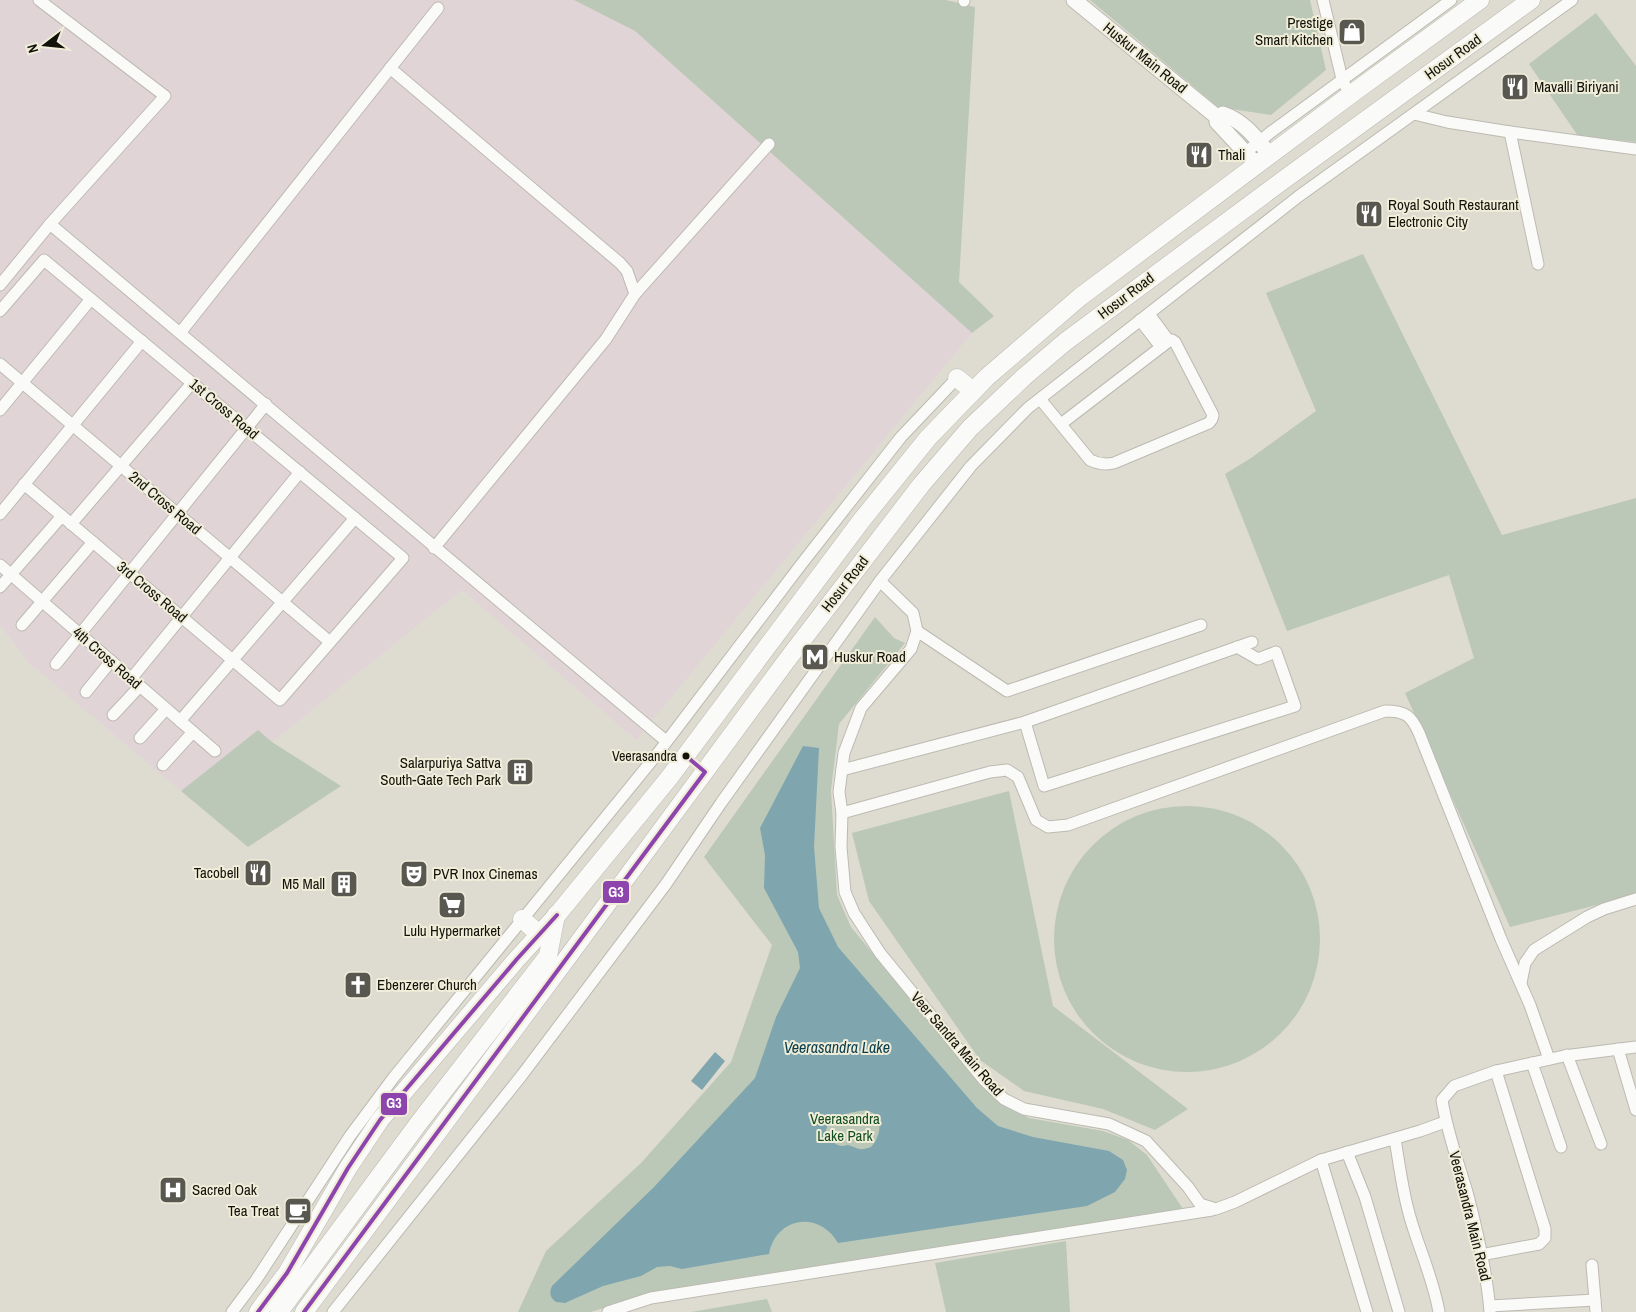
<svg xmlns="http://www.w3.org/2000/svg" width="1636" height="1312" viewBox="0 0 1636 1312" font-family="'Archivo Narrow',sans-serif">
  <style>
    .industrial { fill: #e1d4d7 }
    .green { fill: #bbc8b7 }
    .water { fill: #7fa5af; fill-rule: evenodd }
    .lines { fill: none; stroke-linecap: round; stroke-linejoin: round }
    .minor-casing { stroke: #bcbab1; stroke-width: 13 }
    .major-casing { stroke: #bcbab1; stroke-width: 17 }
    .highway-casing { stroke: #bcbab1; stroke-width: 19 }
    .minor { stroke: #fafaf8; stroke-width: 11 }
    .major { stroke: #fafaf8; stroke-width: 15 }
    .highway { stroke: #fafaf8; stroke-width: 18 }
    .bus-1-casing { stroke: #f0edd9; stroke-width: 8 }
    .bus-1 { stroke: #8e44ad; stroke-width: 4 }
    .bus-dot { fill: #12110a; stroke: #f0edd9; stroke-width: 2 }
    .labels { text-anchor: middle; stroke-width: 4; stroke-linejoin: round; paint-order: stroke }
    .bus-label { font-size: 14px; fill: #12110a; stroke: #f0edd9; text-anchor: end }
    .poi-label { font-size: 15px; fill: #12110a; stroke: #f0edd9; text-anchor: start }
    .street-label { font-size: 15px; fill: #12110a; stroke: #f0edd9 }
    .park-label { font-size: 15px; fill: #134e21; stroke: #f0edd9 }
    .water-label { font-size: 16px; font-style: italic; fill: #093d4c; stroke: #f0edd9 }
    .line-badge { stroke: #f0edd9; stroke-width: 2 }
    .badge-label { font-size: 14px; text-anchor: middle; font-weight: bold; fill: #fff }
  </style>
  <rect width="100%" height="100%" fill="#dedcd1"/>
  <!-- industrial -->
  <path class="industrial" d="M0,0h574l61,31 337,302 -336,407 -174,-150 -190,152 -14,-12 -77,61 -152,-128 -29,-38z"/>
  <!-- green -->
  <g class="green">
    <path d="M574,0h372l29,7 -16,275 35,34 -22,17 -337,-302z"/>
    <path d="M1090,0h220l16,70 -55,45 -53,-8z"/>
    <path d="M1596,13l40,53v76l-58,-6 -49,-72z"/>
    <path d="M1363,254l139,281 134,-37v397l-126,32 -105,-234 69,-35 -25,-83 -162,56 -62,-157 26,-16 65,-47 -50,-118z"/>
    <path d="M875,617l19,21 11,5 -66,81 -8,66 6,105 14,32 131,159 19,18 28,14 74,13 25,9 19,15 36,54 -470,73 -64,12 -58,18h-73l28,-61 95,-88 90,-101 41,-117 -68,-88z"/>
    <path d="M258,730l14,12 69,44 -93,61 -67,-56z"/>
    <path d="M1009,791l44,215 135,103 -33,21 -52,-21 -79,-18 -44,-31 -111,-159 -17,-68z"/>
    <circle cx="1187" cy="939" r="133"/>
    <path d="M1066,1241l4,71h-124l-11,-49z"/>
    <path d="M767,1299l5,13h-81z"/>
  </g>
  <!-- water -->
  <g class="water">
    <path d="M803,746l16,2 -5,99 5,61 19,39 139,161 21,18 35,11 76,14 14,9 4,10 -2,9 -10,13 -28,14 -249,37c-19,-33 -62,-26 -69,11l-87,15 -12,-3 -13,1 -16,9 -38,10 -38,17 -9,-1c-6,-4 -7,-9 -4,-16l102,-99 101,-109 21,-61 24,-49 -2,-16 -34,-64 1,-33 -5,-27zM866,1110l9,4c8,11 4,24 -4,33 -14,5 -13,0 -24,-2 -1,0 -2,1 -4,1 -9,0 -13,-7 -17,-15 2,-16 27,-19 40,-21z"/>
    <path d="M715,1052l10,9 -23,29 -11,-9z"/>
  </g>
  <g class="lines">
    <defs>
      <g id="minor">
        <path d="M39,0l126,96 -115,128 616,517"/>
        <path d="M964,0v1"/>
        <path d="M1323,0l19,79 8,16"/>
        <path d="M390,68l230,195 7,8 8,23 -29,45 -172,209"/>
        <path d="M1414,114l33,8 63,10 126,17"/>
        <path d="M1510,132l28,132"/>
        <path d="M1245,153l26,-21 180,-132"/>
        <path d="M0,285l50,-61"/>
        <path d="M635,294l134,-150"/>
        <path d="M0,311l44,-51 359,298 -123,142 -256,-216"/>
        <path d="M1140,320l21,27"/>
        <path d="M180,333l258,-325"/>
        <path d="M0,364l330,278"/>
        <path d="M1040,399l50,61c8,4 15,5 24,3l95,-40 3,-4 1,-4 -38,-73 -3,-2 -3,1 -20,-27"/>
        <path d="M0,410l91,-111"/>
        <path d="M1061,424l108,-83"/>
        <path d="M0,514l142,-173"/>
        <path d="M71,524l121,-141"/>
        <path d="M0,565l215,186"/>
        <path d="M880,581l33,32 4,18 -6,18 -50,59 -17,45 -5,39 3,21 -1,34 4,45 9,21 26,40 104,127 20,19 20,10 85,15 37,17 42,46 12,17 16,5 19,-7 86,-42 99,-29 25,-9"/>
        <path d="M0,587l62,-71"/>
        <path d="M22,625l71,-83"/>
        <path d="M917,631l90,60 194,-66"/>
        <path d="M56,664l210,-260"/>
        <path d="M131,679l169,-207"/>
        <path d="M86,692l25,-31"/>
        <path d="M113,715l27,-29"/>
        <path d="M180,721l175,-203"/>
        <path d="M1025,722l19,64 251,-80 -19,-54 -18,7 -21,-12"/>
        <path d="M140,738l26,-29"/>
        <path d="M163,765l30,-33"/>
        <path d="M842,770l183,-48 227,-80"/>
        <path d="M842,813l148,-41 17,-2 11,7 18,43 12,7 20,-2 317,-114c20,0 26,4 34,22l82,206 29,66 19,54"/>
        <path d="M1521,983l4,-20 9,-13 53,-33 17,-8 32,-10"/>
        <path d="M1618,1049l18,61"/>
        <path d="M1567,1055l34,89"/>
        <path d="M1532,1063l29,84"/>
        <path d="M1395,1139c5,30 9,62 19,91 9,28 20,53 25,82"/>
        <path d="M1347,1152l18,45 34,115"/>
        <path d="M1321,1160l46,152"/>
        <path d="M1481,1255l58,-11 6,-6v-9l-49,-158"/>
        <path d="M1592,1265l4,47"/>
        <path d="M1490,1306l105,-6"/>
        <path d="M232,1312l24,-32 94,-144 44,-59 264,-324 142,-187 101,-129 56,-59"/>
        <path d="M333,1312l189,-237 144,-191 55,-81 159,-222 91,-115 57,-58 271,-212 273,-196"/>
        <path d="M608,1312l43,-14 561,-88"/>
        <path d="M1490,1312c-3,-39 -13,-82 -23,-120 -9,-30 -20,-60 -25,-92l12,-14 42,-15 68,-15 72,-9"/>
      </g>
      <g id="major">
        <path d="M1074,0l143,117v5l40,43"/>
        <path d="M1217,117l6,-3c21,7 34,25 47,41"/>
      </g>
      <g id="highway">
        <path d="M957,378l16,13"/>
        <path d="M522,919l17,15"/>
        <path d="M258,1312l29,-39 61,-105 32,-48 137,-161 40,-44 112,-137 192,-257 67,-83 59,-61 93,-80 270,-202 130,-95"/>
        <path d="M279,1312l139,-188 130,-168 8,-41"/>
        <path d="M304,1312l255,-343 228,-309 134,-175 49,-57 55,-52 40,-34 217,-161 249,-181"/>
      </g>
    </defs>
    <!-- minor casing -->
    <use href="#minor" class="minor-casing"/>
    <!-- major casing -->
    <use href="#major" class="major-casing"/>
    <!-- highway casing -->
    <use href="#highway" class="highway-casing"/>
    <!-- minor -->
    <use href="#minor" class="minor"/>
    <!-- major -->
    <use href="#major" class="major"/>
    <!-- highway -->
    <use href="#highway" class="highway"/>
    <defs>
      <g id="bus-1">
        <path d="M258,1312l29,-39 61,-105 32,-48 137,-161 40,-44"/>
        <path d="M304,1312l401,-540 -19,-16"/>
      </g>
    </defs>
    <!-- bus-1 casing -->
    <use href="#bus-1" class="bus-1-casing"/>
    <!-- bus-1 -->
    <use href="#bus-1" class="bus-1"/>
  </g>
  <!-- icons -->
  <defs>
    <symbol id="shop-square" viewBox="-11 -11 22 22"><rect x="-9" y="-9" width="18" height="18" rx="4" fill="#595850" stroke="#f0edd9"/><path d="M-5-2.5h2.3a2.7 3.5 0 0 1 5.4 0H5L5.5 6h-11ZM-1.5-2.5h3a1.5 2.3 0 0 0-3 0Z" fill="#fff"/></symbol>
    <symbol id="restaurant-square" viewBox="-11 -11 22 22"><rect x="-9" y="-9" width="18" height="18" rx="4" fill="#595850" stroke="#f0edd9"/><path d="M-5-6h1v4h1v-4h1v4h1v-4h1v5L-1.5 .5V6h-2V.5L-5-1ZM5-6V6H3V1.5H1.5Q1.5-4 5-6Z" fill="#fff"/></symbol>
    <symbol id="metro-square" viewBox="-11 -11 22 22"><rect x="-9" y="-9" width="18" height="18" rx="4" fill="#595850" stroke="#f0edd9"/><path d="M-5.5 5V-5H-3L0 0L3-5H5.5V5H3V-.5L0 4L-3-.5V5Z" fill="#fff"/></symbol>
    <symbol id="building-square" viewBox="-11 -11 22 22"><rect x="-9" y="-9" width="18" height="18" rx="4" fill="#595850" stroke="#f0edd9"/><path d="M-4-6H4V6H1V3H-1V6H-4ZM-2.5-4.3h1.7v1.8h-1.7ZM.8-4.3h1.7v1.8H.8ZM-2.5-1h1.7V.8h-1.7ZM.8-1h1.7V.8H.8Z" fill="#fff"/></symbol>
    <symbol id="theatre-square" viewBox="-11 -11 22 22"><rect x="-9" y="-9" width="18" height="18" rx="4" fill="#595850" stroke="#f0edd9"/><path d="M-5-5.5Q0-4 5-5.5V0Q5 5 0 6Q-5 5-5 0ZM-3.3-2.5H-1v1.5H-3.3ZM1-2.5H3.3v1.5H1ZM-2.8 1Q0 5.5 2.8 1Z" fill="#fff"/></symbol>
    <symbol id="supermarket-square" viewBox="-11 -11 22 22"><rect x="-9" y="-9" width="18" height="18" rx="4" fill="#595850" stroke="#f0edd9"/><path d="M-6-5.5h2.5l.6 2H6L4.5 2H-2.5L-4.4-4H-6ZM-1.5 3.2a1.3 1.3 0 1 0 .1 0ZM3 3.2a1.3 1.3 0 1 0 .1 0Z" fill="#fff"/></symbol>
    <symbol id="church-square" viewBox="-11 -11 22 22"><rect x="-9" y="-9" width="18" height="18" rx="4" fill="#595850" stroke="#f0edd9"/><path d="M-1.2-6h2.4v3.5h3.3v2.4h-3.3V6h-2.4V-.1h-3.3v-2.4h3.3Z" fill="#fff"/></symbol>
    <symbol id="hospital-square" viewBox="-11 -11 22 22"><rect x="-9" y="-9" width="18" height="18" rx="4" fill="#595850" stroke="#f0edd9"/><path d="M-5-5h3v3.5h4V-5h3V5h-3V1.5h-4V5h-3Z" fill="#fff"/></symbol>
    <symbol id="cafe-square" viewBox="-11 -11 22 22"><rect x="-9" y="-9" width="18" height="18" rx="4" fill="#595850" stroke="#f0edd9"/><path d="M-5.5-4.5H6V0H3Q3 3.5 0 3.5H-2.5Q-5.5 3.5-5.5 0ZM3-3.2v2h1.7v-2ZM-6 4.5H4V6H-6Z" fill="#fff"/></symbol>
  </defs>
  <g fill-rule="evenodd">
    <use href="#shop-square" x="1336" y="16" width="32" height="32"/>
    <use href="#restaurant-square" x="1499" y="71" width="32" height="32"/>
    <use href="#restaurant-square" x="1183" y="139" width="32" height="32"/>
    <use href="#restaurant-square" x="1353" y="198" width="32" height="32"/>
    <use href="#metro-square" x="799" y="641" width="32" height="32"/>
    <use href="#building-square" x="504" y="756" width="32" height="32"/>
    <use href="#restaurant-square" x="242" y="857" width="32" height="32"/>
    <use href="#theatre-square" x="398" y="858" width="32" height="32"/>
    <use href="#building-square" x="328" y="868" width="32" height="32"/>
    <use href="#supermarket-square" x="436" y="889" width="32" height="32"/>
    <use href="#church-square" x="342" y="969" width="32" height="32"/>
    <use href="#hospital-square" x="157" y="1174" width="32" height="32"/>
    <use href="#cafe-square" x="282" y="1195" width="32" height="32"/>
  </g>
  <!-- markers -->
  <circle class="bus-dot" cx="686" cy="756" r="4.5"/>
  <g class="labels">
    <!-- bus labels -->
    <g class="bus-label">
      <text x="677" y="761">Veerasandra</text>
    </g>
    <!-- poi labels -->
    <g class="poi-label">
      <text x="1333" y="28" text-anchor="end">Prestige<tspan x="1333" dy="17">Smart Kitchen</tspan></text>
      <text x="1534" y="92">Mavalli Biriyani</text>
      <text x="1218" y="160">Thali</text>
      <text x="1388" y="210">Royal South Restaurant<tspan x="1388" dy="17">Electronic City</tspan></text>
      <text x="834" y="662">Huskur Road</text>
      <text x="501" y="768" text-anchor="end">Salarpuriya Sattva<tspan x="501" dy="17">South-Gate Tech Park</tspan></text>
      <text x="239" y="878" text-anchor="end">Tacobell</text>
      <text x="433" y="879">PVR Inox Cinemas</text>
      <text x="325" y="889" text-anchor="end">M5 Mall</text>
      <text x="452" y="936" text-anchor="middle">Lulu Hypermarket</text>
      <text x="377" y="990">Ebenzerer Church</text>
      <text x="192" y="1195">Sacred Oak</text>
      <text x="279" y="1216" text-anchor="end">Tea Treat</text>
    </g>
    <!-- street labels -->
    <g class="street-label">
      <text transform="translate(1453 57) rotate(-36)" y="5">Hosur Road</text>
      <text transform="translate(1145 58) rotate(39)" y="5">Huskur Main Road</text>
      <text transform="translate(1126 296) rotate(-37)" y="5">Hosur Road</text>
      <text transform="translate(224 409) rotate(40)" y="5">1st Cross Road</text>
      <text transform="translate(165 503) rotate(40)" y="5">2nd Cross Road</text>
      <text transform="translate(845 584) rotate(-52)" y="5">Hosur Road</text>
      <text transform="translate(152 592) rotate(40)" y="5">3rd Cross Road</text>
      <text transform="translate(107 658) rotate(41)" y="5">4th Cross Road</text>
      <text transform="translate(957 1044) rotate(49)" y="5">Veer Sandra Main Road</text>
      <text transform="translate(1470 1216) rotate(76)" y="5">Veerasandra Main Road</text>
    </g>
    <!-- park labels -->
    <g class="park-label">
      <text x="845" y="1124">Veerasandra<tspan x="845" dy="17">Lake Park</tspan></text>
    </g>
    <!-- water labels -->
    <g class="water-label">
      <text x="837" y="1053">Veerasandra Lake</text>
    </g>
  </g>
  <g class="line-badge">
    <rect x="602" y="880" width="28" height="24" rx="5" fill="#8e44ad"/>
    <rect x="380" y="1092" width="28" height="24" rx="5" fill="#8e44ad"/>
  </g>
  <g class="badge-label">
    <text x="616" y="897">G3</text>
    <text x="394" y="1108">G3</text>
  </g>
  <!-- north arrow -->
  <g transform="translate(45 45) rotate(254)" stroke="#f0edd9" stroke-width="4" paint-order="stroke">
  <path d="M0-4L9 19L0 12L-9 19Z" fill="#12110a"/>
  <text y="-8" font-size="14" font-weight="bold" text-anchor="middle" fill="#12110a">N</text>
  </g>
</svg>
